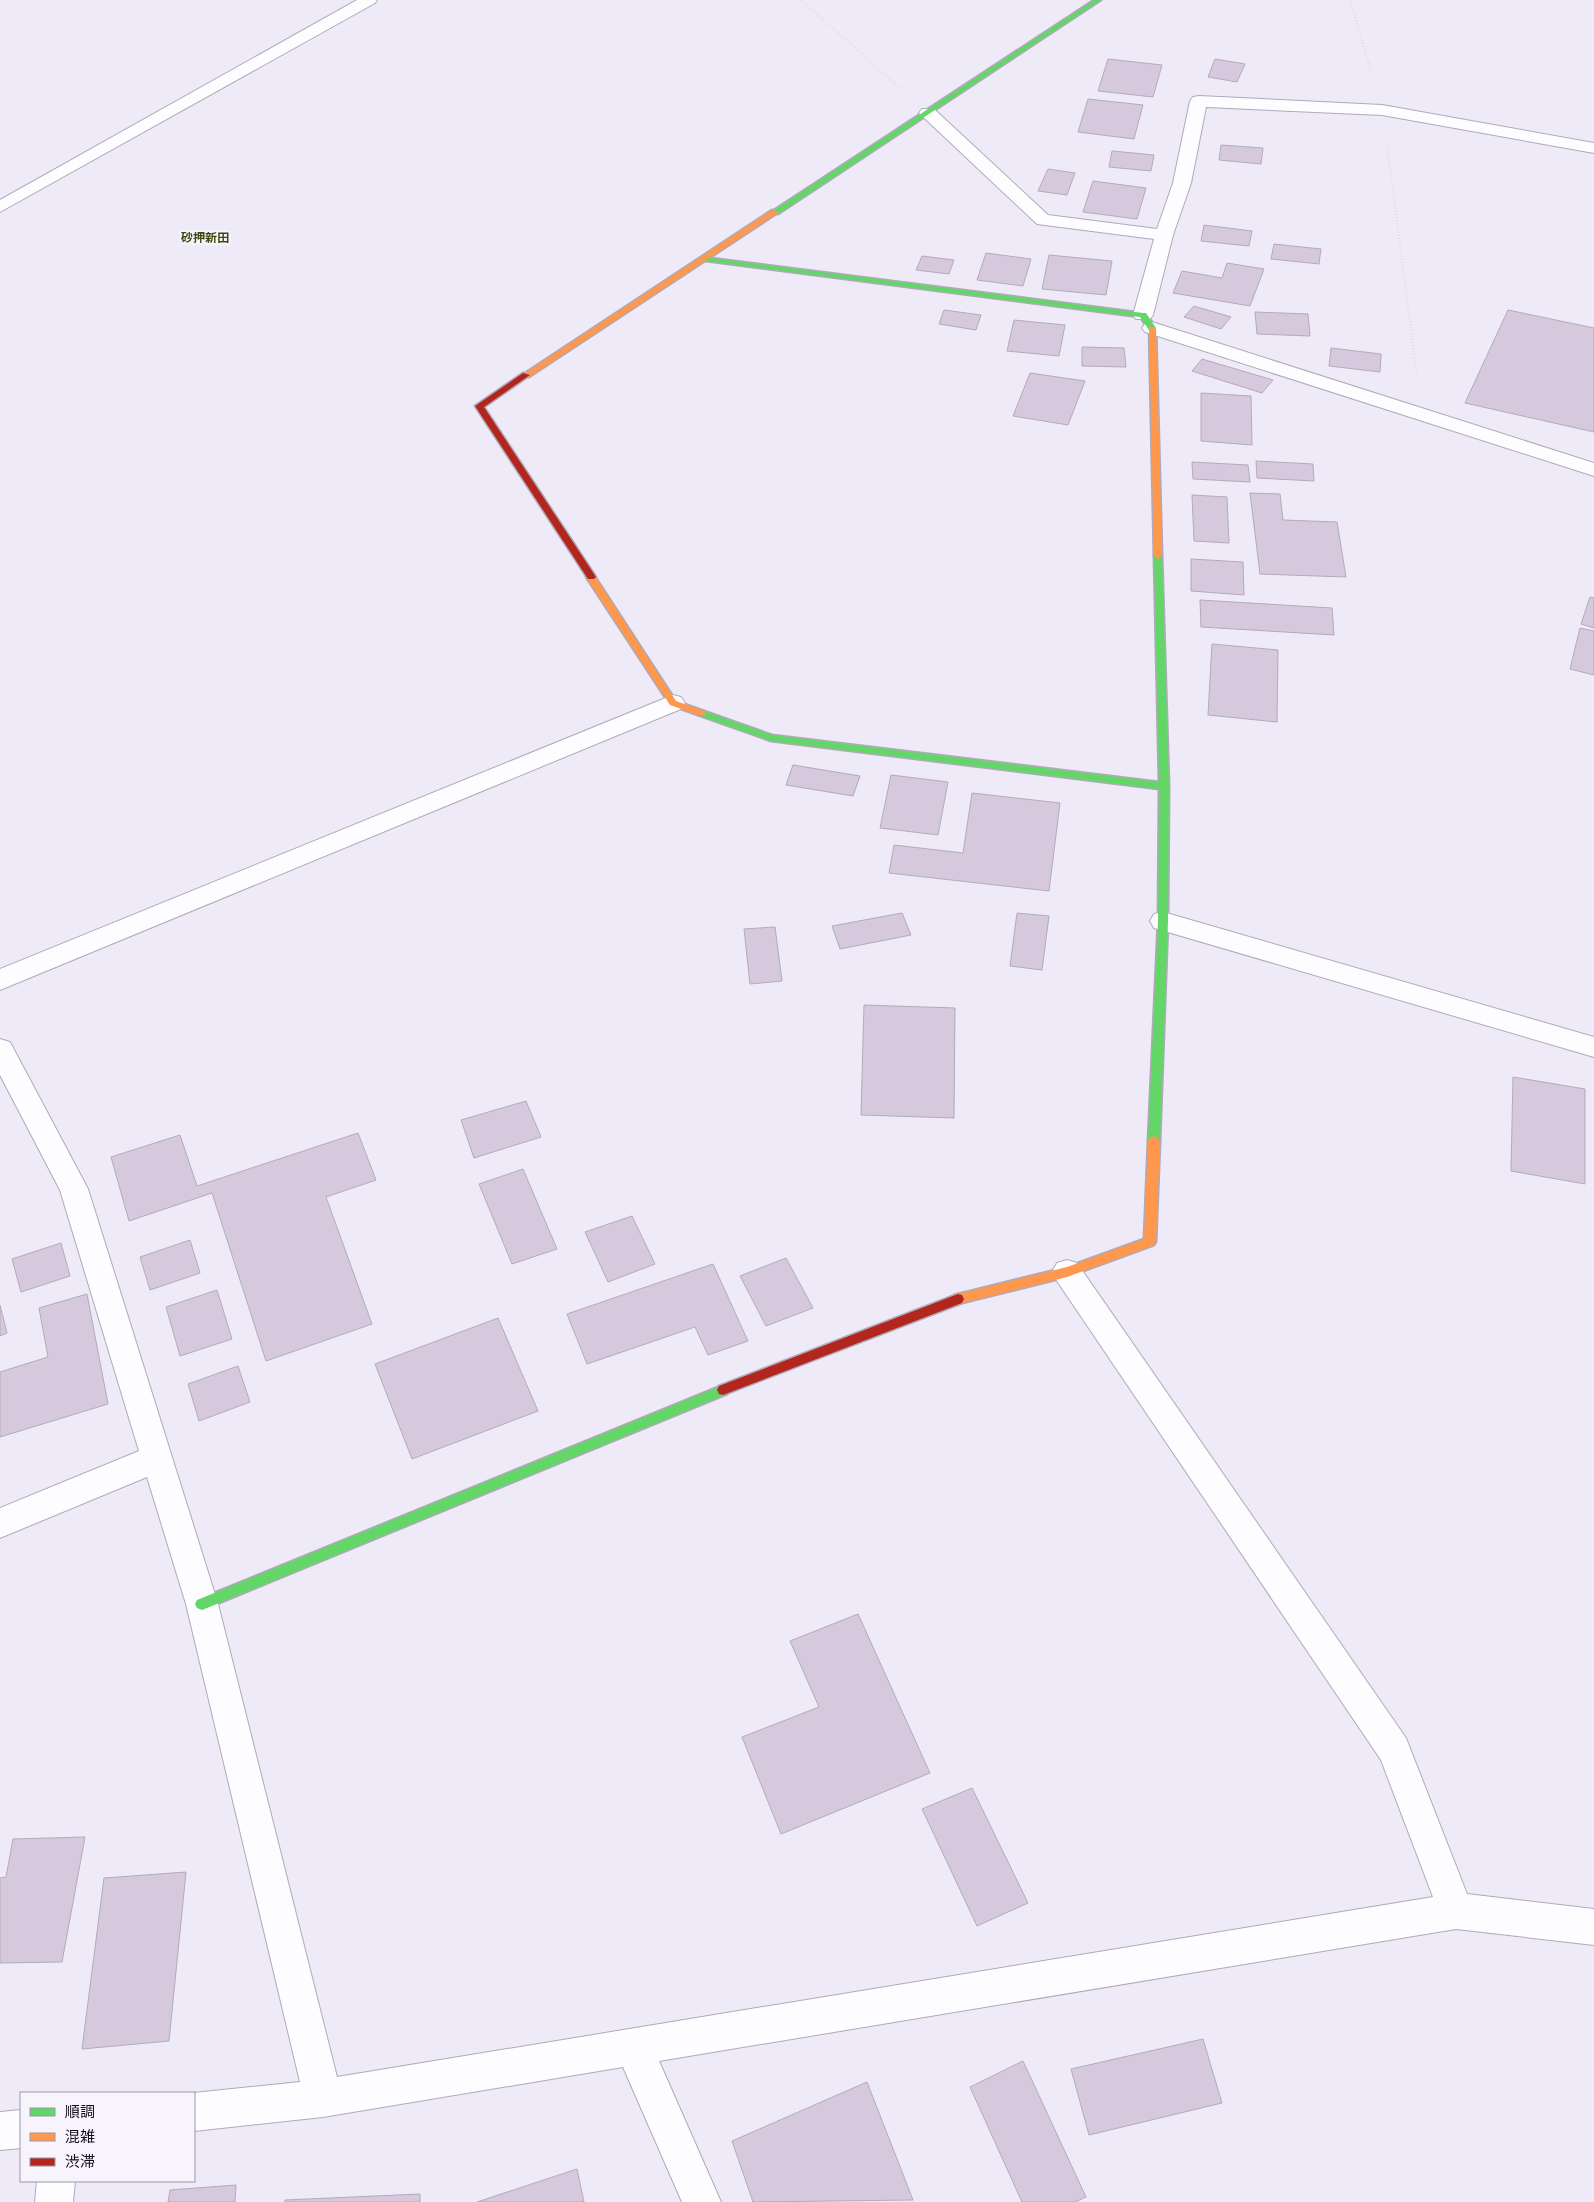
<svg xmlns="http://www.w3.org/2000/svg" width="1594" height="2202" viewBox="0 0 1594 2202" font-family="'Fira Sans','Noto Sans JP',sans-serif">
  <style>
    .building { fill: #d7c9dd; stroke: #b2abb8 }
    .lines { fill: none; stroke-linecap: round; stroke-linejoin: round }
    .street-casing { stroke: #afaab8; stroke-width: 2 }
    .fast-casing { stroke: #afaab8; stroke-width: 3 }
    .slow-casing { stroke: #afaab8; stroke-width: 3 }
    .jam-casing { stroke: #afaab8; stroke-width: 3 }
    .path { stroke: #d0cfd3; stroke-width: 2; stroke-dasharray: 0.5 2.5; stroke-linecap: butt }
    .street { fill: #fdfcfe; fill-rule: evenodd }
    .fast { fill: #63d668; fill-rule: evenodd }
    .slow { fill: #ff974d; fill-rule: evenodd }
    .jam { fill: #b3261e; fill-rule: evenodd }
    .labels { text-anchor: middle; stroke-width: 4; stroke-linejoin: round; paint-order: stroke }
    .far-neighbourhood-label { font-size: 12px; font-weight: bold; fill: #3d4911; stroke: #f7f4fd }
  </style>
  <rect width="100%" height="100%" fill="#efeaf8"/>
  <!-- building -->
  <g class="building">
    <path d="M1108,59l54,6 -9,32 -55,-6z"/>
    <path d="M1215,59l30,5 -8,18 -29,-5z"/>
    <path d="M1088,99l55,6 -9,34 -56,-7z"/>
    <path d="M1221,145l42,3 -2,16 -42,-4z"/>
    <path d="M1112,151l42,4 -3,16 -42,-4z"/>
    <path d="M1048,169l27,4 -8,22 -29,-4z"/>
    <path d="M1093,181l53,7 -9,31 -54,-7z"/>
    <path d="M1204,225l48,6 -3,15 -48,-5z"/>
    <path d="M1274,244l47,5 -2,15 -48,-5z"/>
    <path d="M986,253l45,6 -8,27 -46,-6z"/>
    <path d="M1049,255l63,6 -6,34 -64,-6z"/>
    <path d="M922,256l32,4 -5,14 -33,-4z"/>
    <path d="M1227,263l37,6 -14,37 -77,-13 9,-22 40,7z"/>
    <path d="M1194,306l37,11 -10,12 -37,-12z"/>
    <path d="M944,310l37,5 -5,15 -37,-6z"/>
    <path d="M1508,310l86,18v104l-129,-29z"/>
    <path d="M1255,312l53,2 2,22 -53,-2z"/>
    <path d="M1014,320l51,5 -6,31 -52,-5z"/>
    <path d="M1082,347l42,1 2,19 -44,-1z"/>
    <path d="M1331,348l50,6 -1,18 -51,-6z"/>
    <path d="M1202,359l71,21 -11,13 -70,-22z"/>
    <path d="M1030,373l55,8 -17,44 -55,-9z"/>
    <path d="M1201,393l50,3 1,49 -51,-4z"/>
    <path d="M1256,461l57,3 1,17 -57,-3z"/>
    <path d="M1192,462l56,3 2,17 -57,-3z"/>
    <path d="M1250,493l30,1 3,26 54,2 9,55 -86,-3z"/>
    <path d="M1192,495l35,2 2,46 -35,-2z"/>
    <path d="M1191,559l52,3 1,33 -53,-4z"/>
    <path d="M1590,597l4,1v30l-13,-4z"/>
    <path d="M1200,600l132,8 2,27 -133,-8z"/>
    <path d="M1580,628l14,3v44l-24,-6z"/>
    <path d="M1212,644l66,6 -1,72 -69,-7z"/>
    <path d="M793,765l67,11 -7,20 -67,-11z"/>
    <path d="M891,775l57,7 -10,53 -58,-7z"/>
    <path d="M972,793l88,10 -11,88 -160,-18 5,-28 69,8z"/>
    <path d="M902,913l9,22 -71,14 -8,-23z"/>
    <path d="M1017,913l32,3 -7,54 -32,-4z"/>
    <path d="M775,927l7,54 -32,3 -6,-55z"/>
    <path d="M864,1005l91,3 -1,110 -93,-3z"/>
    <path d="M1513,1077l72,12v95l-74,-13z"/>
    <path d="M526,1101l15,36 -67,21 -13,-38z"/>
    <path d="M358,1133l18,47 -50,17 46,127 -106,37 -54,-168 -83,28 -18,-64 69,-22 17,51z"/>
    <path d="M523,1169l34,80 -45,15 -33,-80z"/>
    <path d="M632,1216l23,48 -47,18 -23,-50z"/>
    <path d="M190,1240l10,33 -50,17 -10,-33z"/>
    <path d="M61,1243l9,33 -49,16 -9,-33z"/>
    <path d="M786,1258l27,50 -47,18 -26,-50z"/>
    <path d="M713,1264l35,77 -40,14 -13,-28 -108,37 -20,-50z"/>
    <path d="M217,1290l15,49 -52,17 -14,-49z"/>
    <path d="M87,1294l21,110 -108,33v-65l48,-15 -9,-49z"/>
    <path d="M0,1305l7,28 -7,3z"/>
    <path d="M498,1318l40,93 -126,48 -37,-95z"/>
    <path d="M238,1366l12,36 -51,19 -11,-37z"/>
    <path d="M858,1614l72,159 -149,61 -39,-97 77,-30 -29,-66z"/>
    <path d="M972,1788l56,115 -51,23 -55,-117z"/>
    <path d="M85,1837l-23,125 -62,1v-85l6,-1 7,-38z"/>
    <path d="M186,1872l-17,169 -87,8 22,-171z"/>
    <path d="M1203,2039l19,64 -133,32 -18,-66z"/>
    <path d="M1023,2061l63,136 -11,5h-53l-52,-115z"/>
    <path d="M867,2082l46,118 -160,2 -21,-61z"/>
    <path d="M577,2169l7,33h-107z"/>
    <path d="M236,2185l-1,17h-67l2,-12z"/>
    <path d="M420,2194v8h-135v-2z"/>
  </g>
  <g class="lines">
    <defs>
      <g id="street">
        <path d="M357,0h20l-2,3 -375,209v-12z"/>
        <path d="M1199,96l183,9 212,38v10l-212,-38 -176,-8 -15,76 -18,52 -20,80 -3,4h-14l-3,-4 21,-76 -117,-15 -118,-111 3,-4h12l114,106 109,14 16,-46 17,-82 3,-4z"/>
        <path d="M1152,322l442,141v13l-449,-144 -3,-4 3,-4z"/>
        <path d="M673,695l8,2 4,6 -4,6 -681,281v-21z"/>
        <path d="M1163,912l431,125v20l-440,-129 -4,-7 4,-7z"/>
        <path d="M0,1039l10,3 78,147 130,415 119,473 1096,-180 -52,-137 -324,-479 -5,-9 5,-9 10,-3 10,3 329,475 61,156 127,15v36l-138,-16 -797,132 62,141h-39l-59,-135 -300,50 -129,14 -1,-38 107,-11 -114,-478 -39,-127 -147,61v-30l139,-57 -79,-261 -60,-115z"/>
        <path d="M21,2110v38l-21,2v-38z"/>
        <path d="M37,2181h38l-2,21h-38z"/>
      </g>
      <g id="fast">
        <path d="M1094,0h7l-323,214 -7,-2z"/>
        <path d="M703,257l440,56h3l10,15 -7,2 -9,-13 -434,-56 -4,-2z"/>
        <path d="M1158,553l4,3 7,230 -1,135 -8,220 -2,3h-8l-2,-3 10,-220 1,-132 -388,-48 -73,-26 -2,-2 2,-2h6l68,24 387,47 -5,-226z"/>
        <path d="M723,1385l4,1 2,4 -2,4 -520,214 -5,2 -5,-2 -2,-4 2,-4z"/>
      </g>
      <g id="slow">
        <path d="M772,210l7,2 -250,165 -7,-2z"/>
        <path d="M1149,326l7,2 6,228 -4,3 -4,-3z"/>
        <path d="M591,574l3,1 82,126 28,10 2,2 -2,2h-6l-28,-10 -84,-128z"/>
        <path d="M1154,1136l4,2 2,3 -4,101 -2,3 -87,32 -109,27 -4,-1 -2,-4 2,-4 4,-1 109,-27 77,-28 4,-98 2,-3z"/>
      </g>
      <g id="jam">
        <path d="M523,373l7,2 -46,32 112,170 -2,2h-6l-113,-173z"/>
        <path d="M958,1294l4,1 2,4 -2,4 -239,92 -4,-1 -2,-4 2,-4z"/>
      </g>
    </defs>
    <!-- street casing -->
    <use href="#street" class="street-casing"/>
    <!-- fast casing -->
    <use href="#fast" class="fast-casing"/>
    <!-- slow casing -->
    <use href="#slow" class="slow-casing"/>
    <!-- jam casing -->
    <use href="#jam" class="jam-casing"/>
    <!-- path -->
    <g class="path">
      <path d="M801,0l99,88"/>
      <path d="M1350,0l22,74"/>
      <path d="M1387,146l30,229"/>
    </g>
    <!-- street -->
    <use href="#street" class="street"/>
    <!-- fast -->
    <use href="#fast" class="fast"/>
    <!-- slow -->
    <use href="#slow" class="slow"/>
    <!-- jam -->
    <use href="#jam" class="jam"/>
  </g>
  <g class="labels">
    <!-- far-neighbourhood labels -->
    <g class="far-neighbourhood-label">
      <text x="205" y="242">砂押新田</text>
    </g>
  </g>
  <!-- legend -->
  <rect x="20" y="2092" width="175" height="90" fill="#f7f4fd" stroke="#9b97a3"/>
  <rect x="30" y="2108" width="25" height="8" fill="#63d668" stroke="#9b97a3"/>
  <text x="65" y="2117" font-size="15" fill="#120c1b">順調</text>
  <rect x="30" y="2133" width="25" height="8" fill="#ff974d" stroke="#9b97a3"/>
  <text x="65" y="2142" font-size="15" fill="#120c1b">混雑</text>
  <rect x="30" y="2158" width="25" height="8" fill="#b3261e" stroke="#9b97a3"/>
  <text x="65" y="2167" font-size="15" fill="#120c1b">渋滞</text>
</svg>
